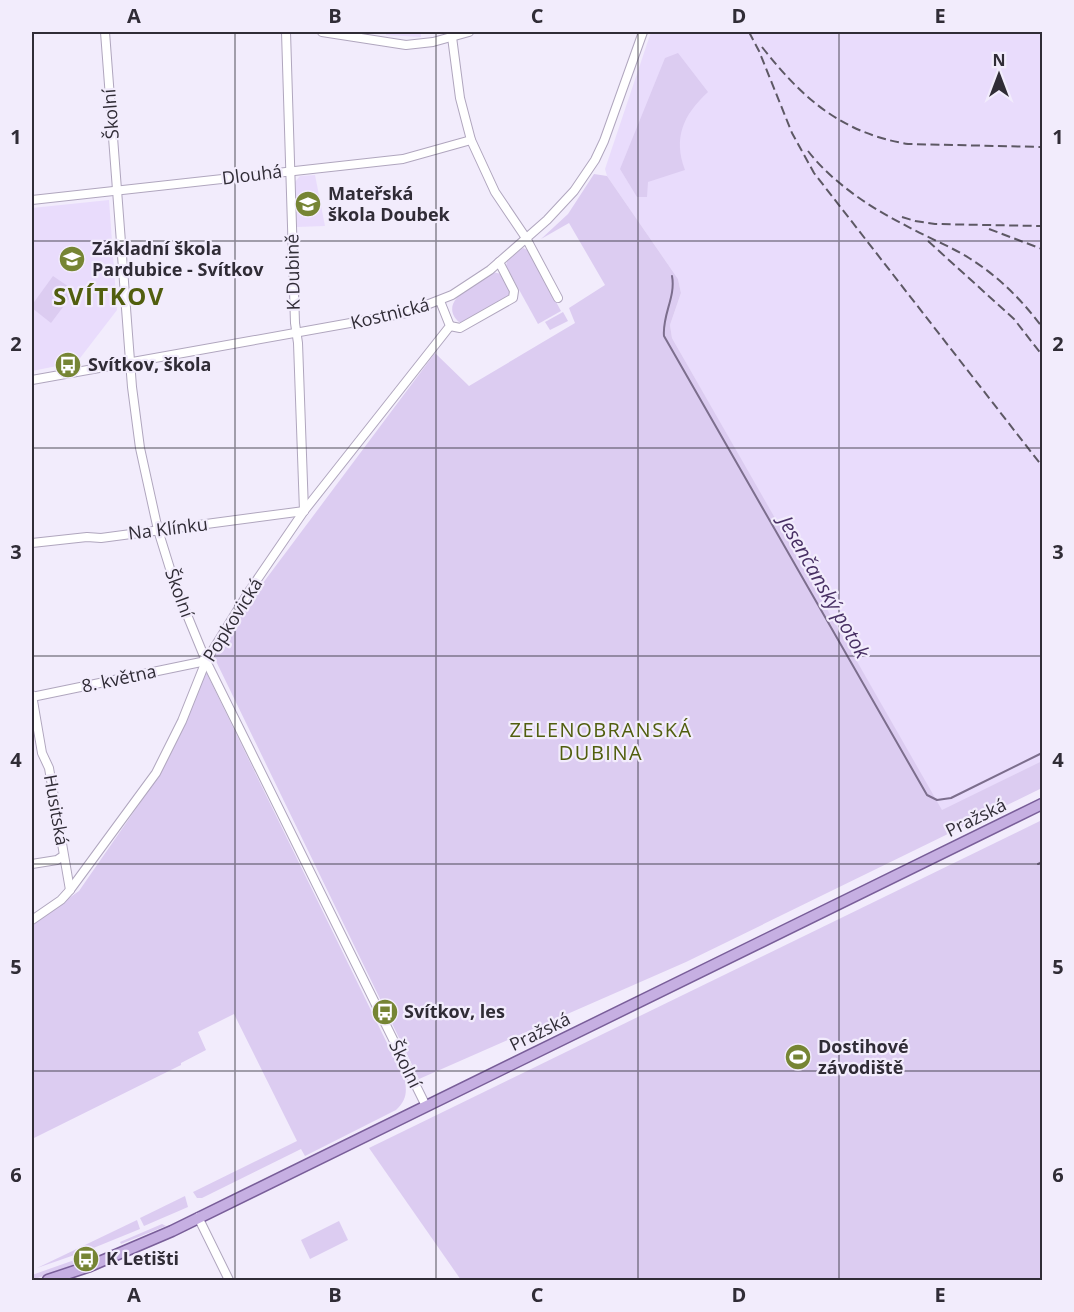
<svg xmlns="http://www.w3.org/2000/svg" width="1074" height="1312" viewBox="0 0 1074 1312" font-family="'Open Sans',sans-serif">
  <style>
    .built { fill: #e9dcfc }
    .green { fill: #dcccf1 }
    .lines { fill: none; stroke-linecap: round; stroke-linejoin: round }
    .stream { stroke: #7c6e8d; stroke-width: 2 }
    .minor-casing { stroke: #b0a6be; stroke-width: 10 }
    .major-casing { stroke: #795e99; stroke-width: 13 }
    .minor { stroke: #fff; stroke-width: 8 }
    .major { stroke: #c6afe2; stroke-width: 10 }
    .rail { stroke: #5d5864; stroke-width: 2; stroke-dasharray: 9 4.5; stroke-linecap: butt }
    .grid { fill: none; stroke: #302c36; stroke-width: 1.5; stroke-opacity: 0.55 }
    .labels { text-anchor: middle; stroke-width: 4.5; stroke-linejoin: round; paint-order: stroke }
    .street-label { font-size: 18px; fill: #302c36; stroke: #f2ecfc }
    .poi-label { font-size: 18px; font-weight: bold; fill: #302c36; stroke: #f2ecfc; text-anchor: start }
    .water-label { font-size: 20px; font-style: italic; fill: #483064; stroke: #f2ecfc }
    .neighbourhood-label { font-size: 20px; letter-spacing: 1.5px; fill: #515e0e; stroke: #f2ecfc }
    .district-label { font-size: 24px; font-weight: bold; letter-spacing: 1.5px; fill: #515e0e; stroke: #f2ecfc }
    .neatline { fill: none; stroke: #302c36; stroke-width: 2 }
    .grid-label { font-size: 20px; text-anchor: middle; font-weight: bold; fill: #302c36 }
  </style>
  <rect width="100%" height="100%" fill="#f2ecfc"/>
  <!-- built -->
  <g class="built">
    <path d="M386,32h35v5l-35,-2z"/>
    <path d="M651,32h391v729l-100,50 -270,-473 -2,-13 11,-32 -3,-14 -71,-103 -2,-7z"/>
    <path d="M315,175l10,51 -28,1 -2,-45 5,-6z"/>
    <path d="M109,200l8,110 -40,52 -45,9v-163z"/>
  </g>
  <!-- green -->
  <g class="green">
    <path d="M678,53l30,39c-25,23 -35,46 -23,78l-37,12 -1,15h-10l-17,-28 45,-111z"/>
    <path d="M594,174l13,2 71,103 3,14 -11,32 2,13 270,472 100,-49v27l-356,174 -267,117 -205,-422 43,-66 178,-238 34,33 106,-63 -6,-15 36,-23 -36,-62 -28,16 27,-25z"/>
    <path d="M523,248l5,2 33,61 -23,13 -32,-58 1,-5z"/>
    <path d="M493,272l8,2 9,15 1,7 -48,26h-4c-23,-21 18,-39 34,-50z"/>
    <path d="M53,276l22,15 -24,32 -19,-15v-3z"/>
    <path d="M563,312l5,9 -18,9 -5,-8z"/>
    <path d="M206,672l199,408c2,13 1,21 -9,30l-91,46 -4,-7 -99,49h-5l-4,-6 104,-51 -63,-127 -36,18 8,18 -25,13v2l-149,74v-215l47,-33 81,-117z"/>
    <path d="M1042,820v460h-581l-92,-132z"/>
    <path d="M185,1196l3,11 -44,19 -4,-8z"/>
    <path d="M137,1220l3,9 -54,22 -49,17z"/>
    <path d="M339,1221l9,19 -38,19 -9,-19z"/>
    <path d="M162,1224l4,2 -45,18 -1,-2z"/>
    <path d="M83,1257l1,2 -12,7 -40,14v-5z"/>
  </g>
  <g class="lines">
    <!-- stream -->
    <g class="stream">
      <path d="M672,276c4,21 -10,39 -8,60l263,459 10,5 14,-2 91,-45"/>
      <path d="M1038,864l4,-2"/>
    </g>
    <defs>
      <g id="minor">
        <path d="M105,32l27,355 8,61 18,82 18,58 30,73 220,445"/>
        <path d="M286,32l9,291 3,20 6,168"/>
        <path d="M322,32l84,13 27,-3 36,-10"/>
        <path d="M452,37l8,61 11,42 24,52 31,46 32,60"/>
        <path d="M32,200l371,-41 68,-19"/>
        <path d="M450,326l10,2 53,-30 1,-7 -15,-29"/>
        <path d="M32,380l374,-67 46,-18 38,-25 57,-50 27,-29 21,-31 9,-19 39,-109"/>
        <path d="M32,543l55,-6 14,1 203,-27"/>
        <path d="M32,695l10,58 7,15 21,122"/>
        <path d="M32,697l174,-36"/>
        <path d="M32,864l25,-4 6,-4"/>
        <path d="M32,920l29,-20 9,-10 86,-117 26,-52 24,-60 44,-71 54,-79 146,-185 -10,-25"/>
        <path d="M198,1217l31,63"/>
      </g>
      <path id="major" d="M48,1280l42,-14 82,-35 870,-427"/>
    </defs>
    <!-- minor casing -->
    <use href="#minor" class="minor-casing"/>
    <!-- major casing -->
    <use href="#major" class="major-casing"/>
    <!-- minor -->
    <use href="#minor" class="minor"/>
    <!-- major -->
    <use href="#major" class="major"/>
    <!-- rail -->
    <g class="rail">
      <path d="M749,32l10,19 33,82 22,40 228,293"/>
      <path d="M762,47c40,51 79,86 146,97l134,3"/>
      <path d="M808,151c23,30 61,56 95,73 21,12 45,21 66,34 29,18 53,42 73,69"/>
      <path d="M902,217l13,4 20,3 107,2"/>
      <path d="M989,229l53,20"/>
      <path d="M928,241l86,78 28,36"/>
    </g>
  </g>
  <!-- grid -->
  <path class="grid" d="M235,32v1248M436,32v1248M638,32v1248M839,32v1248M32,241h1010M32,448h1010M32,656h1010M32,864h1010M32,1071h1010"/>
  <!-- icons -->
  <defs>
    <symbol id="school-disc" viewBox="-11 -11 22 22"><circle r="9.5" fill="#768534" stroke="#f2ecfc"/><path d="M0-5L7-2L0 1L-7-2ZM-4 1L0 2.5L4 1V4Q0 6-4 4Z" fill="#fff"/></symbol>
    <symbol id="bus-disc" viewBox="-11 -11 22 22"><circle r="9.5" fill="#768534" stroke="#f2ecfc"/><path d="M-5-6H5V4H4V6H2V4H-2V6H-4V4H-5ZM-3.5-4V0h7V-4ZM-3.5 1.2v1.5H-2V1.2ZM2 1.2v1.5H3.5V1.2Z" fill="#fff"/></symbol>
    <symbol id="stadium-disc" viewBox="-11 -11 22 22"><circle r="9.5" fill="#768534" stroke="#f2ecfc"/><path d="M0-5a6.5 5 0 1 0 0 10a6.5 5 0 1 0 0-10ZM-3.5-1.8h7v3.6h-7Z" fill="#fff"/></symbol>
  </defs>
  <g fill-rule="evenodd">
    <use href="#school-disc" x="293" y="189" width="30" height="30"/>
    <use href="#school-disc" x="57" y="244" width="30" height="30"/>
    <use href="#bus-disc" x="53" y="350" width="30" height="30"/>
    <use href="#bus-disc" x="370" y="997" width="30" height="30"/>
    <use href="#stadium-disc" x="783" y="1042" width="30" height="30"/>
    <use href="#bus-disc" x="71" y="1244" width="30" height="30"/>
  </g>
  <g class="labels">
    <!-- street labels -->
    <g class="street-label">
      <text transform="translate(111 114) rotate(-94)" y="6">Školní</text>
      <text transform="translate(252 175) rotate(-7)" y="6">Dlouhá</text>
      <text transform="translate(293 272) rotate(-91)" y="6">K Dubině</text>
      <text transform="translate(390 314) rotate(-14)" y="6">Kostnická</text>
      <text transform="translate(168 529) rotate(-7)" y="6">Na Klínku</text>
      <text transform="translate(179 593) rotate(70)" y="6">Školní</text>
      <text transform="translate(233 620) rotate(-58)" y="6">Popkovická</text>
      <text transform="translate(119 679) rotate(-12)" y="6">8. května</text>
      <text transform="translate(56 810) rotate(80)" y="6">Husitská</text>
      <text transform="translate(976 818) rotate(-26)" y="6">Pražská</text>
      <text transform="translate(540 1032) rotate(-26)" y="6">Pražská</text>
      <text transform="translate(405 1064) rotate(64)" y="6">Školní</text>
    </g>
    <!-- poi labels -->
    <g class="poi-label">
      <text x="328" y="200">Mateřská<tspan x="328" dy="21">škola Doubek</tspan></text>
      <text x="92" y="255">Základní škola<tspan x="92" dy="21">Pardubice - Svítkov</tspan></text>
      <text x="88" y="371">Svítkov, škola</text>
      <text x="404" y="1018">Svítkov, les</text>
      <text x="818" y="1053">Dostihové<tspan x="818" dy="21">závodiště</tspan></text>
      <text x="106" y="1265">K Letišti</text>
    </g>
    <!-- water labels -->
    <g class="water-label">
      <text transform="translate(824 587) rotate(60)" y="7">Jesenčanský potok</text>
    </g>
    <!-- neighbourhood labels -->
    <g class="neighbourhood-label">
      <text x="601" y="737">ZELENOBRANSKÁ<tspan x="601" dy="23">DUBINA</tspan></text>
    </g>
    <!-- district labels -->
    <g class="district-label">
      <text x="109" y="305">SVÍTKOV</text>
    </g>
  </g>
  <!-- border -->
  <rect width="1074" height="1312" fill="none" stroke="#f2ecfc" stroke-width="66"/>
  <!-- north arrow -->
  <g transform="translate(999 75)" stroke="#f2ecfc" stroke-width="4.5" paint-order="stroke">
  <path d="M0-4.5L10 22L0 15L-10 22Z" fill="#302c36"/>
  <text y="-9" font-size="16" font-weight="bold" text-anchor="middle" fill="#302c36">N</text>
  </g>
  <rect x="33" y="33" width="1008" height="1246" class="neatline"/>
  <g class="grid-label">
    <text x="134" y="23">A</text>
    <text x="335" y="23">B</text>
    <text x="537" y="23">C</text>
    <text x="739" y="23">D</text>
    <text x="940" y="23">E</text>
    <text x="16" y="144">1</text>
    <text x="1058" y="144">1</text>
    <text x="16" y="351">2</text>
    <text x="1058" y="351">2</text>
    <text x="16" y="559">3</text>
    <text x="1058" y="559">3</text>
    <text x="16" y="767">4</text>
    <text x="1058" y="767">4</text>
    <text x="16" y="974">5</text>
    <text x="1058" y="974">5</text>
    <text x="16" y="1182">6</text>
    <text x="1058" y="1182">6</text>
    <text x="134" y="1302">A</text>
    <text x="335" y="1302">B</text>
    <text x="537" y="1302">C</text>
    <text x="739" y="1302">D</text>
    <text x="940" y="1302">E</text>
  </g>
</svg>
